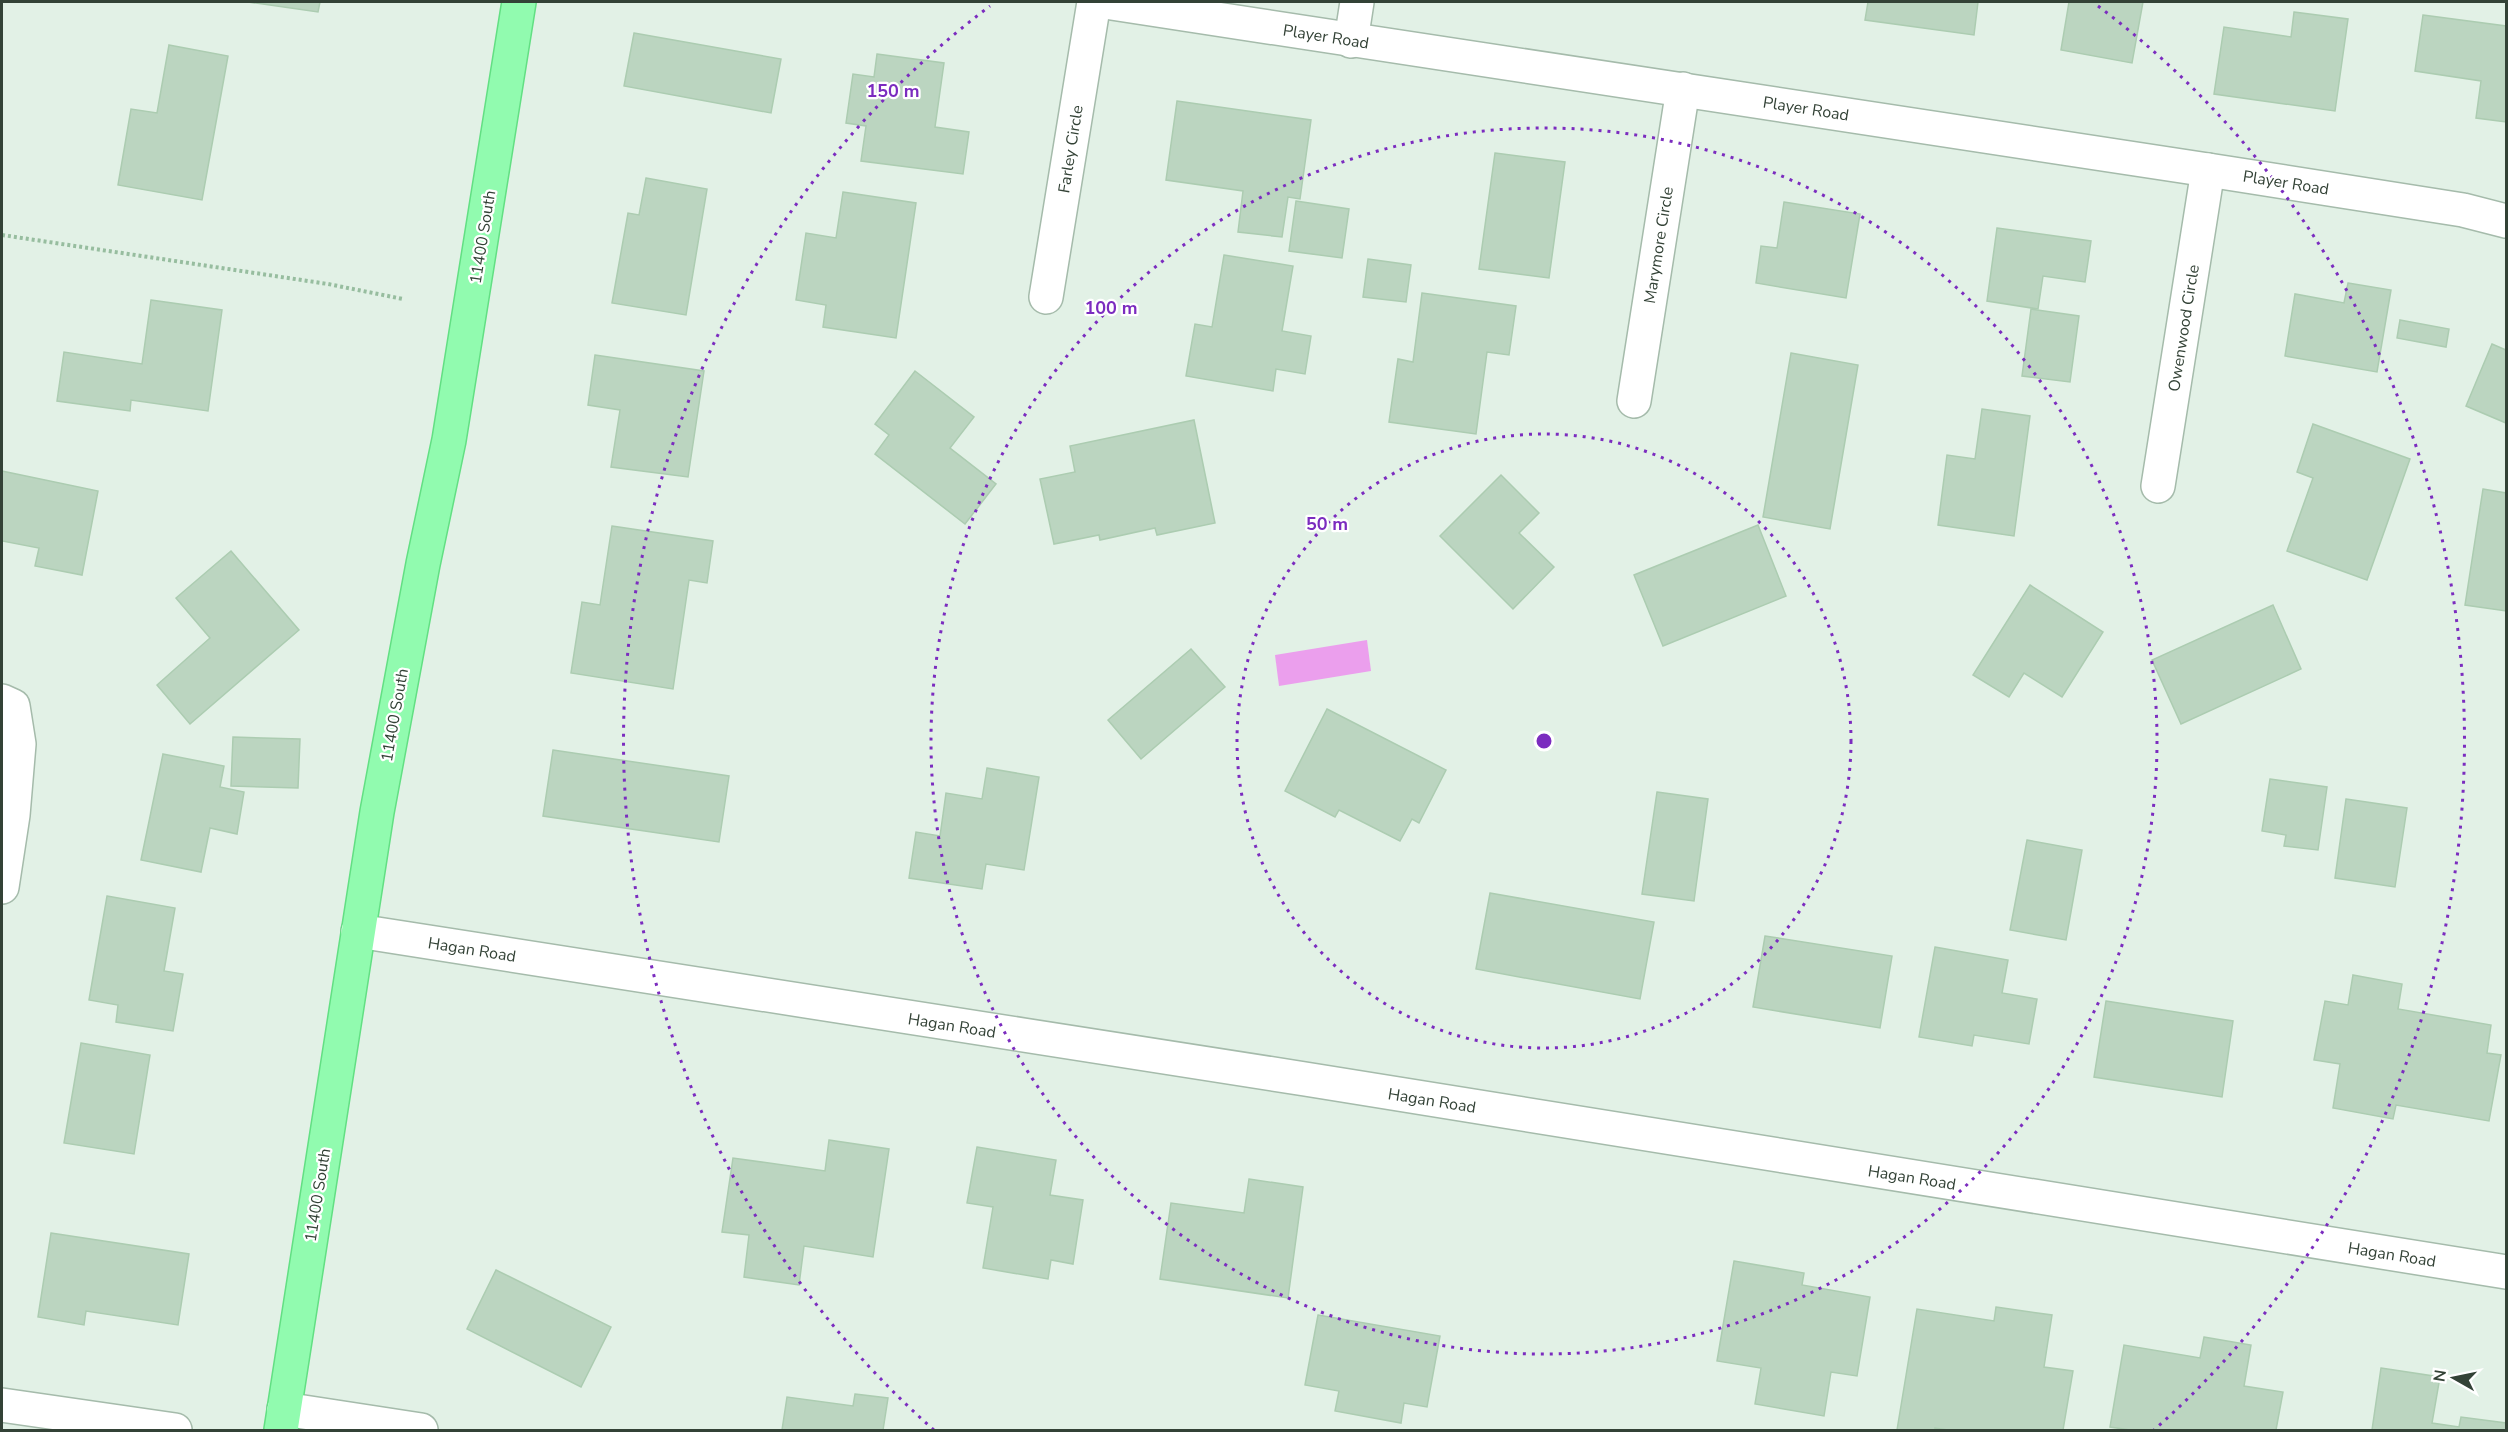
<svg xmlns="http://www.w3.org/2000/svg" width="2508" height="1432" viewBox="0 0 2508 1432" font-family="'Nunito Sans',sans-serif">
  <style>
    .water { fill: #eb9fed }
    .building { fill: #bbd5c0; stroke: #acccb1; stroke-width: 1.5 }
    .lines { fill: none; stroke-linecap: round; stroke-linejoin: round }
    .minor-casing { stroke: #a5bbab; stroke-width: 36 }
    .major-casing { stroke: #62df83; stroke-width: 36 }
    .path { stroke: #97bd9f; stroke-width: 4; stroke-dasharray: 3 3; stroke-linecap: butt }
    .minor { stroke: #fff; stroke-width: 33 }
    .major { stroke: #91fbaf; stroke-width: 33 }
    .ring { fill: none; stroke: #7b2cbf; stroke-width: 3; stroke-dasharray: 3 6 }
    .labels { text-anchor: middle; stroke-width: 4.5; stroke-linejoin: round; paint-order: stroke }
    .street-label { font-size: 16px; fill: #334236; stroke: #fff }
    .centre { fill: #7b2cbf; stroke: #fff; stroke-width: 3 }
    .ring-label { font-size: 18px; text-anchor: middle; font-weight: bold; fill: #7b2cbf; stroke: #fff; stroke-width: 4.5; stroke-linejoin: round; paint-order: stroke }
  </style>
  <rect width="100%" height="100%" fill="#e2f1e6"/>
  <!-- water -->
  <path class="water" d="M1367,640l4,31 -92,15 -4,-31z"/>
  <!-- building -->
  <g class="building">
    <path d="M248,2h72l-2,10z"/>
    <path d="M1868,2h110l-4,33 -109,-15z"/>
    <path d="M2069,2h74l-11,61 -71,-13z"/>
    <path d="M2294,12l54,7 -13,92 -121,-17 10,-67 67,10z"/>
    <path d="M2423,15l83,11v96l-30,-4 5,-37 -66,-10z"/>
    <path d="M634,33l147,26 -10,54 -147,-27z"/>
    <path d="M169,45l59,11 -26,144 -84,-15 13,-76 26,4z"/>
    <path d="M877,54l67,9 -9,64 34,5 -6,42 -102,-13 5,-35 -20,-3 7,-49 21,3z"/>
    <path d="M1177,101l134,19 -11,79 -12,-2 -6,40 -44,-5 5,-41 -77,-11z"/>
    <path d="M1495,153l70,9 -16,116 -70,-9z"/>
    <path d="M646,178l61,11 -21,126 -74,-12 16,-90 11,2z"/>
    <path d="M843,192l73,11 -20,135 -73,-11 3,-22 -30,-5 10,-67 30,5z"/>
    <path d="M1296,201l53,8 -7,49 -53,-7z"/>
    <path d="M1784,202l76,12 -14,84 -90,-15 5,-37 16,2z"/>
    <path d="M1997,228l94,13 -6,41 -42,-6 -5,33 -51,-8z"/>
    <path d="M1224,255l69,11 -11,65 29,5 -6,38 -29,-5 -3,22 -87,-15 9,-52 17,3z"/>
    <path d="M1368,259l43,6 -5,37 -43,-5z"/>
    <path d="M2348,283l43,7 -14,82 -92,-16 10,-62 49,9z"/>
    <path d="M1422,293l94,13 -7,49 -22,-3 -11,82 -87,-12 9,-63 15,3z"/>
    <path d="M151,300l71,10 -14,101 -77,-11 -1,11 -73,-10 7,-49 78,12z"/>
    <path d="M2031,309l48,7 -9,66 -48,-6z"/>
    <path d="M2400,320l49,9 -3,18 -49,-9z"/>
    <path d="M2492,344l14,6v73l-40,-17z"/>
    <path d="M1791,353l67,12 -28,164 -67,-12z"/>
    <path d="M595,355l109,16 -16,106 -77,-10 9,-57 -32,-5z"/>
    <path d="M915,371l59,46 -24,31 46,36 -31,40 -90,-70 14,-19 -14,-11z"/>
    <path d="M1982,409l48,7 -16,120 -76,-11 9,-70 28,4z"/>
    <path d="M1194,420l21,103 -58,12 -2,-7 -55,12 -1,-5 -45,9 -14,-65 35,-7 -5,-26z"/>
    <path d="M2313,424l97,35 -43,121 -80,-29 26,-73 -16,-6z"/>
    <path d="M2,471l96,20 -16,84 -47,-9 4,-18 -37,-7z"/>
    <path d="M1501,475l38,38 -20,20 35,34 -41,42 -73,-73z"/>
    <path d="M2483,489l23,4v118l-41,-6z"/>
    <path d="M1758,525l28,71 -123,50 -29,-71z"/>
    <path d="M612,526l101,15 -6,42 -18,-3 -16,109 -102,-16 11,-71 18,3z"/>
    <path d="M231,551l68,79 -109,94 -33,-39 53,-47 -34,-40z"/>
    <path d="M2030,585l73,47 -41,65 -38,-24 -15,24 -36,-22z"/>
    <path d="M2273,605l28,64 -120,55 -29,-64z"/>
    <path d="M1191,649l34,38 -84,72 -33,-39z"/>
    <path d="M1327,709l119,61 -27,53 -7,-4 -12,22 -61,-31 -4,7 -50,-26z"/>
    <path d="M233,737l67,2 -2,49 -67,-2z"/>
    <path d="M553,750l176,26 -10,66 -176,-26z"/>
    <path d="M163,754l61,12 -4,21 24,5 -7,42 -27,-6 -9,44 -60,-12z"/>
    <path d="M987,768l52,9 -15,93 -38,-6 -4,25 -73,-11 7,-46 24,4 6,-43 36,6z"/>
    <path d="M2270,779l57,8 -9,63 -34,-4 2,-11 -24,-4z"/>
    <path d="M1657,792l51,7 -14,102 -52,-7z"/>
    <path d="M2346,799l61,9 -12,79 -60,-9z"/>
    <path d="M2027,840l55,10 -16,90 -56,-10z"/>
    <path d="M1490,893l164,29 -14,77 -164,-30z"/>
    <path d="M107,896l68,12 -11,63 19,3 -10,57 -57,-9 2,-17 -29,-5z"/>
    <path d="M1765,936l127,20 -12,72 -127,-21z"/>
    <path d="M1935,947l73,13 -6,33 35,6 -8,45 -55,-9 -2,11 -53,-9z"/>
    <path d="M2353,975l49,9 -4,25 93,16 -4,28 14,2 -12,66 -93,-16 -3,14 -60,-11 7,-44 -26,-4 11,-59 23,4z"/>
    <path d="M2106,1001l127,20 -11,76 -128,-20z"/>
    <path d="M81,1043l69,12 -16,99 -70,-11z"/>
    <path d="M829,1140l60,9 -16,108 -69,-11 -5,39 -55,-8 5,-42 -27,-3 11,-74 92,13z"/>
    <path d="M977,1147l79,13 -6,35 33,5 -10,64 -22,-4 -3,19 -65,-11 10,-61 -26,-4z"/>
    <path d="M1249,1179l54,8 -15,111 -128,-19 11,-76 73,10z"/>
    <path d="M51,1233l138,21 -11,71 -92,-14 -2,14 -46,-8z"/>
    <path d="M1734,1261l70,12 -2,12 68,12 -13,79 -26,-4 -7,44 -69,-12 6,-36 -44,-7z"/>
    <path d="M496,1270l115,57 -30,60 -114,-58z"/>
    <path d="M1996,1307l56,8 -8,52 29,4 -10,59h-115l-13,-2v2h-38l20,-121 77,12z"/>
    <path d="M1318,1315l122,21 -13,71 -23,-4 -3,20 -66,-12 4,-20 -34,-6z"/>
    <path d="M2204,1337l47,8 -7,41 39,6 -7,38h-146l-20,-3 14,-82 76,13z"/>
    <path d="M2381,1368l59,9 -8,46 27,4 2,-10 45,6v7h-134z"/>
    <path d="M855,1394l33,4 -5,32h-101l5,-33 66,9z"/>
  </g>
  <g class="lines">
    <defs>
      <g id="minor">
        <path d="M1105,2l1103,168 255,40 43,11"/>
        <path d="M1351,41l6,-39"/>
        <path d="M1046,297l48,-295"/>
        <path d="M1634,401l49,-312"/>
        <path d="M2158,486l50,-316"/>
        <path d="M2,701l11,5 6,38 -6,71 -11,72"/>
        <path d="M358,931l947,148 1201,193"/>
        <path d="M2,1405l173,25"/>
        <path d="M284,1409l137,21"/>
      </g>
      <path id="major" d="M281,1430l96,-618 46,-248 26,-124 70,-438"/>
    </defs>
    <!-- minor casing -->
    <use href="#minor" class="minor-casing"/>
    <!-- major casing -->
    <use href="#major" class="major-casing"/>
    <!-- path -->
    <path class="path" d="M2,235l326,49 75,15"/>
    <!-- minor -->
    <use href="#minor" class="minor"/>
    <!-- major -->
    <use href="#major" class="major"/>
  </g>
  <!-- distance rings -->
  <g class="ring">
    <circle cx="1544" cy="741" r="307"/>
    <circle cx="1544" cy="741" r="613"/>
    <path d="M934 1430A920 920 0 0 1 990 6M2098 6A920 920 0 0 1 2154 1430"/>
  </g>
  <g class="labels">
    <!-- street labels -->
    <g class="street-label">
      <text transform="translate(1326 36) rotate(9)" y="6">Player Road</text>
      <text transform="translate(1806 108) rotate(9)" y="6">Player Road</text>
      <text transform="translate(1070 149) rotate(-81)" y="6">Farley Circle</text>
      <text transform="translate(2286 182) rotate(9)" y="6">Player Road</text>
      <text transform="translate(482 237) rotate(-81)" y="6">11400 South</text>
      <text transform="translate(1658 245) rotate(-81)" y="6">Marymore Circle</text>
      <text transform="translate(2183 328) rotate(-81)" y="6">Owenwood Circle</text>
      <text transform="translate(394 715) rotate(-80)" y="6">11400 South</text>
      <text transform="translate(472 949) rotate(9)" y="6">Hagan Road</text>
      <text transform="translate(952 1025) rotate(9)" y="6">Hagan Road</text>
      <text transform="translate(1432 1100) rotate(9)" y="6">Hagan Road</text>
      <text transform="translate(1912 1177) rotate(9)" y="6">Hagan Road</text>
      <text transform="translate(317 1195) rotate(-81)" y="6">11400 South</text>
      <text transform="translate(2392 1254) rotate(9)" y="6">Hagan Road</text>
    </g>
  </g>
  <circle cx="1544" cy="741" r="9" class="centre"/>
  <g class="ring-label">
    <text x="893" y="97">150 m</text>
    <text x="1111" y="314">100 m</text>
    <text x="1327" y="530">50 m</text>
  </g>
  <!-- border -->
  <rect width="2508" height="1432" fill="none" stroke="#334236" stroke-width="6"/>
  <!-- north arrow -->
  <g transform="translate(2454 1378) rotate(279)" stroke="#ffffff" stroke-width="4.5" paint-order="stroke">
  <path d="M0-4.5L10 22L0 15L-10 22Z" fill="#334236"/>
  <text y="-9" font-size="16" font-weight="bold" text-anchor="middle" fill="#334236">N</text>
  </g>
</svg>
